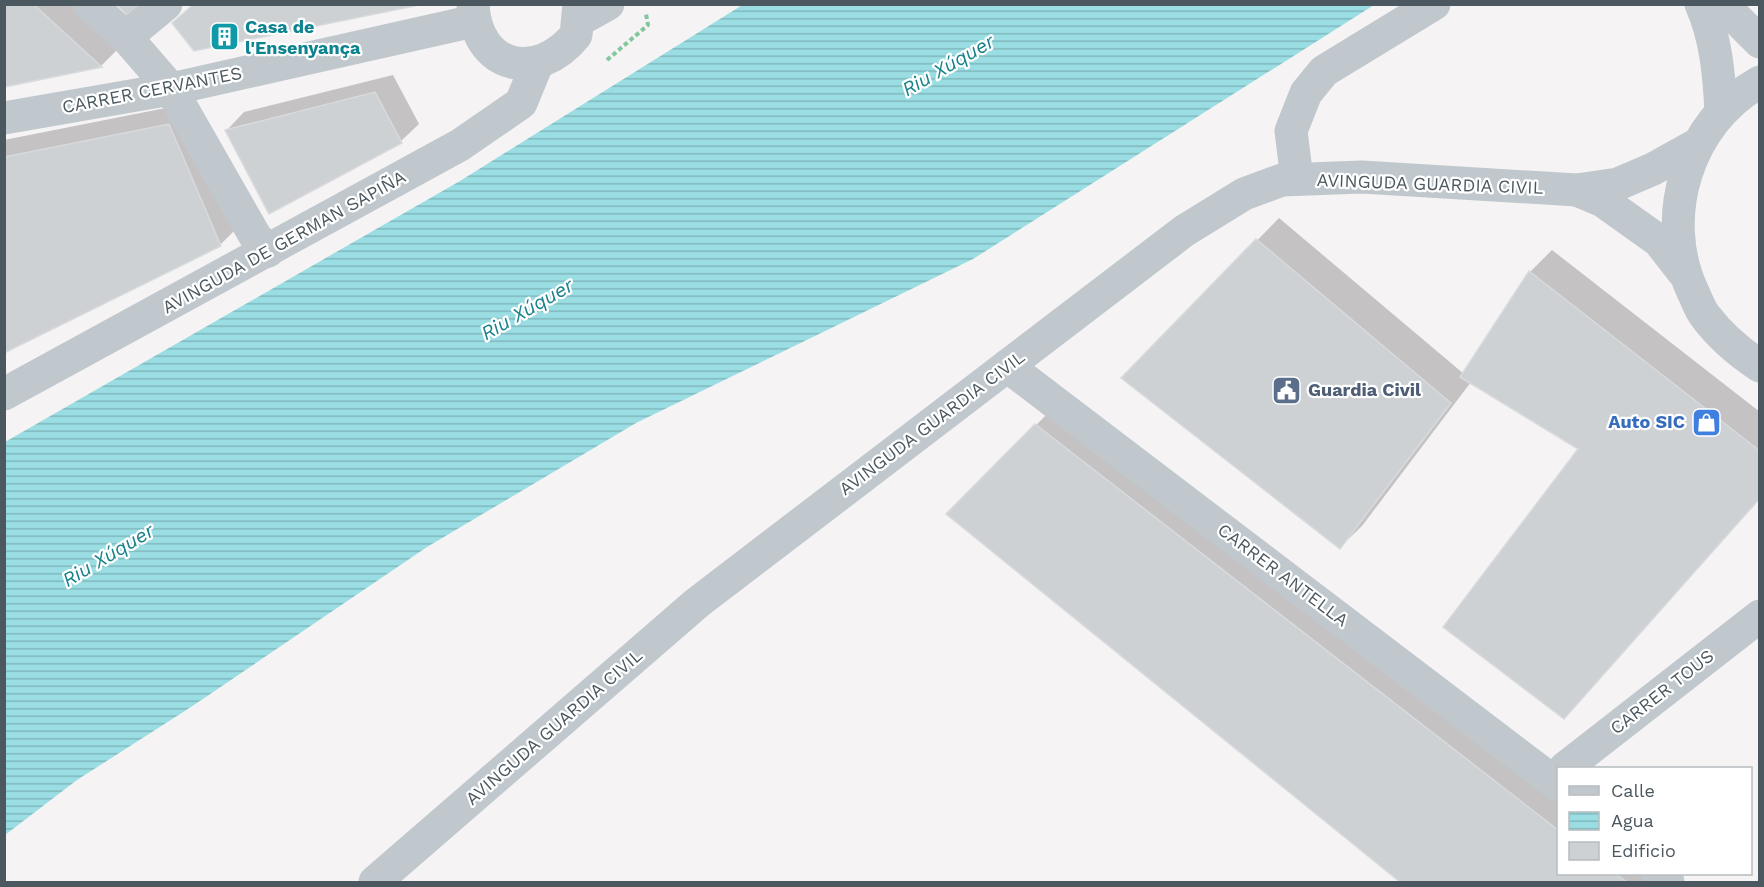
<svg xmlns="http://www.w3.org/2000/svg" width="1764" height="887" viewBox="0 0 1764 887" font-family="'Work Sans',sans-serif">
  <style>
    .water { fill: url(#water-rules) }
    .shadow { fill: #0003 }
    .building { fill: #cdd1d4; stroke: #d8dadd; stroke-width: 1.5 }
    .lines { fill: none; stroke-linecap: round; stroke-linejoin: round }
    .path { stroke: #83c79d; stroke-width: 4; stroke-dasharray: 4.5 3; stroke-linecap: butt }
    .minor { stroke: #c0c8cd; stroke-width: 33 }
    .labels { text-anchor: middle; stroke-width: 4.5; stroke-linejoin: round; paint-order: stroke }
    .culture-label { font-size: 18px; font-weight: bold; fill: #0d838f; stroke: #fff; text-anchor: start }
    .street-label { font-size: 18px; fill: #4c585f; stroke: #fff }
    .service-label { font-size: 18px; font-weight: bold; fill: #4e5e75; stroke: #fff; text-anchor: start }
    .shop-label { font-size: 18px; font-weight: bold; fill: #366cbe; stroke: #fff; text-anchor: end }
    .water-label { font-size: 20px; font-style: italic; fill: #1a828c; stroke: #fff }
  </style>
  <defs>
    <pattern id="water-rules" width="6" height="5" patternUnits="userSpaceOnUse" patternTransform="scale(1.5)"><rect width="6" height="5" fill="#9adee4"/><path d="M0 2.5h6" fill="none" stroke="#80b7bc"/></pattern>
  </defs>
  <rect width="100%" height="100%" fill="#f5f3f3"/>
  <!-- water -->
  <path class="water" d="M744,4l630,1 -401,254 -337,164 -209,124 -236,160 -114,73 -72,55v-393l455,-261z"/>
  <!-- shadow -->
  <g class="shadow">
    <path d="M4,4h75l44,40 -21,21 -98,21z"/>
    <path d="M393,75l26,49 -18,17 -174,-11 17,-18z"/>
    <path d="M191,103l51,120 -22,22 -216,106v-211z"/>
    <path d="M1279,218l185,156 66,-102 22,-22 208,162v87l-196,218 16,-269 -109,-66 -109,144 -22,21 -217,-169z"/>
    <path d="M1058,403l500,388v83h100l-8,8h-247l-455,-368z"/>
  </g>
  <!-- building -->
  <g class="building">
    <path d="M4,4h29l69,63 -98,20z"/>
    <path d="M116,4h24l-13,11z"/>
    <path d="M194,4h230l-230,47 -22,-28z"/>
    <path d="M375,92l27,51 -133,71 -44,-84z"/>
    <path d="M169,124l52,122 -217,107v-196z"/>
    <path d="M1256,239l195,164 -111,146 -219,-171z"/>
    <path d="M1529,271l231,180v47l-196,221 -121,-92 135,-178 -118,-72z"/>
    <path d="M1035,424l523,406v44h57l12,8h-227l-454,-368z"/>
  </g>
  <g class="lines">
    <!-- path -->
    <path class="path" d="M607,60l41,-35 -2,-11"/>
    <!-- minor -->
    <g class="minor">
      <path d="M89,4l37,33 45,52 84,147 13,15"/>
      <path d="M473,4c3,65 64,79 103,31l3,-31"/>
      <path d="M1701,4c15,34 18,70 20,107"/>
      <path d="M1722,4l38,38"/>
      <path d="M579,20l29,-16"/>
      <path d="M126,37l40,-33"/>
      <path d="M1760,82c-73,40 -102,136 -67,210 4,8 7,18 13,25 15,20 33,35 54,49"/>
      <path d="M4,118l167,-29 303,-68"/>
      <path d="M1297,179l-6,-48 15,-38 18,-22 110,-67"/>
      <path d="M1577,190l26,11 56,40 24,31"/>
      <path d="M1007,366l551,419"/>
      <path d="M4,394l456,-249 61,-42 16,-39"/>
      <path d="M1565,768l195,-152"/>
      <path d="M1658,874l10,8"/>
      <path d="M375,882l322,-279 487,-372 60,-37 38,-14 80,-3 215,13 41,-6 35,-15 45,-25"/>
    </g>
  </g>
  <!-- icons -->
  <defs>
    <symbol id="building-square" viewBox="-11 -11 22 22"><rect x="-9" y="-9" width="18" height="18" rx="4" fill="#0f9aa8" stroke="#fff"/><path d="M-4-6H4V6H1V3H-1V6H-4ZM-2.5-4.3h1.7v1.8h-1.7ZM.8-4.3h1.7v1.8H.8ZM-2.5-1h1.7V.8h-1.7ZM.8-1h1.7V.8H.8Z" fill="#fff"/></symbol>
    <symbol id="civic-square" viewBox="-11 -11 22 22"><rect x="-9" y="-9" width="18" height="18" rx="4" fill="#5c6f8a" stroke="#fff"/><path d="M-.6-6.5H3V-4.5H.6V-3L4-1V1h2V6H-6V1h2V-1L-.6-3ZM-1.2 2.5V6h2.4V2.5Z" fill="#fff"/></symbol>
    <symbol id="shop-square" viewBox="-11 -11 22 22"><rect x="-9" y="-9" width="18" height="18" rx="4" fill="#3f7fe0" stroke="#fff"/><path d="M-5-2.5h2.3a2.7 3.5 0 0 1 5.4 0H5L5.5 6h-11ZM-1.5-2.5h3a1.5 2.3 0 0 0-3 0Z" fill="#fff"/></symbol>
  </defs>
  <g fill-rule="evenodd">
    <use href="#building-square" x="208" y="20" width="33" height="33"/>
    <use href="#civic-square" x="1270" y="374" width="33" height="33"/>
    <use href="#shop-square" x="1690" y="406" width="33" height="33"/>
  </g>
  <g class="labels">
    <!-- culture labels -->
    <g class="culture-label">
      <text x="245" y="33">Casa de<tspan x="245" dy="21">l'Ensenyança</tspan></text>
    </g>
    <!-- street labels -->
    <g class="street-label">
      <text transform="translate(152 90) rotate(-11)" y="6">CARRER CERVANTES</text>
      <text transform="translate(1430 184) rotate(2)" y="6">AVINGUDA GUARDIA CIVIL</text>
      <text transform="translate(284 242) rotate(-29)" y="6">AVINGUDA DE GERMAN SAPIÑA</text>
      <text transform="translate(932 423) rotate(-37)" y="6">AVINGUDA GUARDIA CIVIL</text>
      <text transform="translate(1283 575) rotate(37)" y="6">CARRER ANTELLA</text>
      <text transform="translate(1662 692) rotate(-38)" y="6">CARRER TOUS</text>
      <text transform="translate(554 727) rotate(-41)" y="6">AVINGUDA GUARDIA CIVIL</text>
    </g>
    <!-- service labels -->
    <g class="service-label">
      <text x="1308" y="396">Guardia Civil</text>
    </g>
    <!-- shop labels -->
    <g class="shop-label">
      <text x="1685" y="428">Auto SIC</text>
    </g>
    <!-- water labels -->
    <g class="water-label">
      <text transform="translate(948 65) rotate(-30)" y="7">Riu Xúquer</text>
      <text transform="translate(527 309) rotate(-30)" y="7">Riu Xúquer</text>
      <text transform="translate(108 555) rotate(-31)" y="7">Riu Xúquer</text>
    </g>
  </g>
  <!-- border -->
  <rect width="1764" height="887" fill="none" stroke="#4c585f" stroke-width="12"/>
  <!-- legend -->
  <rect x="1557" y="767" width="195" height="108" fill="#ffffff" stroke="#b7bcbf" stroke-width="1.5"/>
  <rect x="1569" y="786" width="30" height="9" fill="#c0c8cd" stroke="#b7bcbf" stroke-width="1.5"/>
  <text x="1611" y="797" font-size="18" fill="#4c585f">Calle</text>
  <rect x="1569" y="812" width="30" height="18" fill="url(#water-rules)" stroke="#b7bcbf" stroke-width="1.5"/>
  <text x="1611" y="827" font-size="18" fill="#4c585f">Agua</text>
  <rect x="1569" y="842" width="30" height="18" fill="#cdd1d4" stroke="#b7bcbf" stroke-width="1.5"/>
  <text x="1611" y="857" font-size="18" fill="#4c585f">Edificio</text>
</svg>
